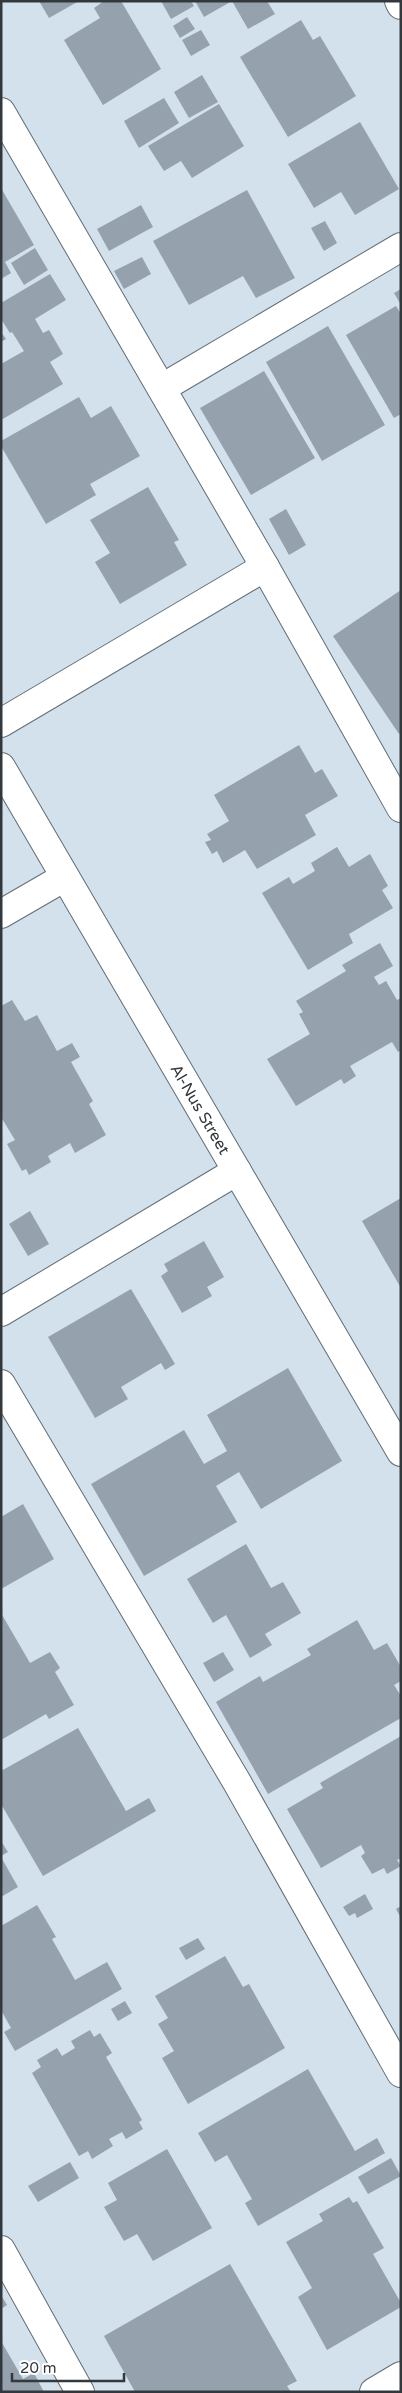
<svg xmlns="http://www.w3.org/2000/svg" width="402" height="2393" viewBox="0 0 402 2393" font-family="'Varela Round',sans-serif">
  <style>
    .building { fill: #95a2ad }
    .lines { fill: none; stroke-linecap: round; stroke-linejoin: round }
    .minor-casing { stroke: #616d76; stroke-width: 30 }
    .minor { stroke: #fff; stroke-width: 28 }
    .labels { text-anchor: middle; stroke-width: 4; stroke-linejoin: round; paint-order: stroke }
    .street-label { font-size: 16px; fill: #33383c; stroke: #fff }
  </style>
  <rect width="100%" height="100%" fill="#d3e1ec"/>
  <!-- building -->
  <g class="building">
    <path d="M39,1h40l-30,17z"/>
    <path d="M104,1h17l40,68 -58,36 -39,-65 36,-22 -6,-10z"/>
    <path d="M161,1h30l3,5 -23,13z"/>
    <path d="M195,1h72l8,13 -27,15 -16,-28 -28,16z"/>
    <path d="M187,17l8,12 -15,9 -7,-12z"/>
    <path d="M301,20l12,20 7,-4 36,60 -68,41 -48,-80z"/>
    <path d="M201,30l9,15 -19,11 -9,-16z"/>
    <path d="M202,75l16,27 -29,16 -15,-26z"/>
    <path d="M164,98l15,25 -40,25 -15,-27z"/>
    <path d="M219,104l25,42 -52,32 -11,-17 -17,10 -16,-25z"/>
    <path d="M360,122l39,67 -44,26 -14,-23 -27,16 -26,-44z"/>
    <path d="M1,188l33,57 -29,17 6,11 -10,6z"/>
    <path d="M247,190l48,88 -39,20 -13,-22 -54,29 -36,-64z"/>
    <path d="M141,205l12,22 -44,24 -12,-22z"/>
    <path d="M325,221l12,22 -13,8 -13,-23z"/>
    <path d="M35,248l13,22 -24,15 -13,-22z"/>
    <path d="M142,257l9,17 -27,15 -10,-18z"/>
    <path d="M50,274l16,26 -31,19 8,14 6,-3 14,24 -13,8 13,22 -62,36v-56l23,-13 -12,-19 -2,1 -9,-14v-16z"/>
    <path d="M401,289v16l-7,-12z"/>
    <path d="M396,306l5,8v100l-7,4 -48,-83z"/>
    <path d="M328,326l57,99 -63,36 -56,-99z"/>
    <path d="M1,332l5,7 -5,3z"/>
    <path d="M264,371l51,87 -64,37 -51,-87z"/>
    <path d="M79,397l12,21 20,-12 29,50 -50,28 6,11 -50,29 -45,-78v-5z"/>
    <path d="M148,487l31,53 -5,2 13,23 -67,39 -25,-42 15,-9 -20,-33z"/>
    <path d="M286,509l20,36 -17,10 -20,-36z"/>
    <path d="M401,590v142l-2,2 -66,-98z"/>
    <path d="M299,745l16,28 7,-4 16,27 -33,19 11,20 -59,34 -12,-19 -22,13 -6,-12 -5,3 -7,-12 6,-2 -4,-6 22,-13 -15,-26z"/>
    <path d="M337,847l12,20 21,-13 18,32 -6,4 11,18 -44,26 4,9 -45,27 -46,-77 27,-16 4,7 22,-13 -4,-8z"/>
    <path d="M380,943l13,23 -19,11 5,8 7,-4 11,19 4,-2v52l-3,2 -6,-10 -42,24 6,10 -12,8 -3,-5 -45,27 -29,-47 43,-25 -11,-20 4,-2 -7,-11 50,-30 -4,-6z"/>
    <path d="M12,1000l13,21 12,-6 20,36 15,-8 8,14 -9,5 22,39 -4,3 17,31 -31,18 -5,-10 -22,13 3,6 -22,13 -3,-6 -4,2 -15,-27 8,-4 -14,-23v-111z"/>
    <path d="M401,1198v90l-39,-67z"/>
    <path d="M30,1211l19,33 -21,12 -19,-32z"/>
    <path d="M204,1241l20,36 -17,10 5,9 -30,17 -21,-37 7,-5 -4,-7z"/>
    <path d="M131,1289l44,75 -10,6 -4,-7 -40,24 7,12 -33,19 -47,-81z"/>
    <path d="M288,1368l54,93 -81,48 -22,-37 -23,14 21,36 -93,54 -53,-92 93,-54 20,34 23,-13 -20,-36z"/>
    <path d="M23,1504l31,55 -53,30v-72z"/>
    <path d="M246,1544l25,44 12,-6 18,31 -36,21 7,11 -22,13 -24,-43 -13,8 -26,-44z"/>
    <path d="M1,1613l29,50 20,-11 10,16 -5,4 19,33 -25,14 -3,-5 -45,26z"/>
    <path d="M357,1620l17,30 13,-7 14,24v14l-7,4 7,11v22l-133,76 -52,-92 44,-26 3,6 48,-27 -4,-6z"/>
    <path d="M223,1652l11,18 -20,12 -11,-19z"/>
    <path d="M78,1728l48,83 23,-13 7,13 -113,65 -42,-72v-33z"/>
    <path d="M401,1736v122l-4,2 4,6 -14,8 -3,-6 -12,6 -11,-18 4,-3 -4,-8 -40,23 -34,-59 36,-21 -3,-5z"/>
    <path d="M1,1841l7,11 -7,4z"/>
    <path d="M1,1857l17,30 -17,10z"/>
    <path d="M365,1894l8,15 -16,9 -2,-5 -6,3 -6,-9z"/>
    <path d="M37,1905l19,32 -4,2 23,41 32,-18 15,27 -107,62 -11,-19 7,-4 -10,-18v-84z"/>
    <path d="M401,1906v12l-5,-9z"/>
    <path d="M198,1938l7,11 -19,11 -7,-12z"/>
    <path d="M225,1956l18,31 6,-3 36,64 -97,56 -26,-46 12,-7 -16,-27 10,-6 -13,-22z"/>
    <path d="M125,2001l7,12 -14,8 -7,-12z"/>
    <path d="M90,2030l4,7 6,-4 12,20 -6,4 36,63 -3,2 4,7 -17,10 -4,-7 -13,7 4,7 -21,13 -4,-8 -9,5 -47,-83 9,-6 -4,-7 20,-12 5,8 13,-8 -4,-7z"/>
    <path d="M308,2069l47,82 22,-13 8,15 -127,73 -13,-23 7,-4 -25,-44 -12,7 -17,-29z"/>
    <path d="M167,2149l45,79 -59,33 -16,-27 -13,7 -20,-34 13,-7 -9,-17z"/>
    <path d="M391,2158l10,18 -33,18 -10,-17z"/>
    <path d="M70,2162l9,16 -41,24 -10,-16z"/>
    <path d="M349,2197l4,6 4,-2 27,47 -11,6 28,49v4l-74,43 -29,-53 14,-9 -26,-46 37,-21 -4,-7z"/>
    <path d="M230,2264l67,117 -10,5 4,6h-156l-31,-56z"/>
    <path d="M1,2295l6,10 -6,4z"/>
    <path d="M1,2341l22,38 11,-6 10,19h-43z"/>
  </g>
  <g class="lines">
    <defs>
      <g id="minor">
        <path d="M399,1l2,4"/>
        <path d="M1,112l264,455 136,241"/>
        <path d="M162,388l239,-141"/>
        <path d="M1,723l264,-156"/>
        <path id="s1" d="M1,767l400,685"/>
        <path d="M1,914l64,-37"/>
        <path d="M1,1312l236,-141"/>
        <path d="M1,1384l237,400 163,289"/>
        <path d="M1,2250l79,142"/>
        <path d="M374,2392l27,-16"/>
      </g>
    </defs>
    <!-- minor casing -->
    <use href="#minor" class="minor-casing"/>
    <!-- minor -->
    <use href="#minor" class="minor"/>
  </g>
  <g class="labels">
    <!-- street labels -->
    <g class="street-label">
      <text dy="6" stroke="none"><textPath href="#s1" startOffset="396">Al-Nus Street</textPath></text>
    </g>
  </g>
  <!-- border -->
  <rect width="402" height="2393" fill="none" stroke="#33383c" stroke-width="5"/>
  <!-- scale -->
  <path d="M12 2373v8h112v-8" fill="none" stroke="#33383c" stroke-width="2.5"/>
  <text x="20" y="2373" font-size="15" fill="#33383c" stroke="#ffffff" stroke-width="4" paint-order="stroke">20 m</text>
</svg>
